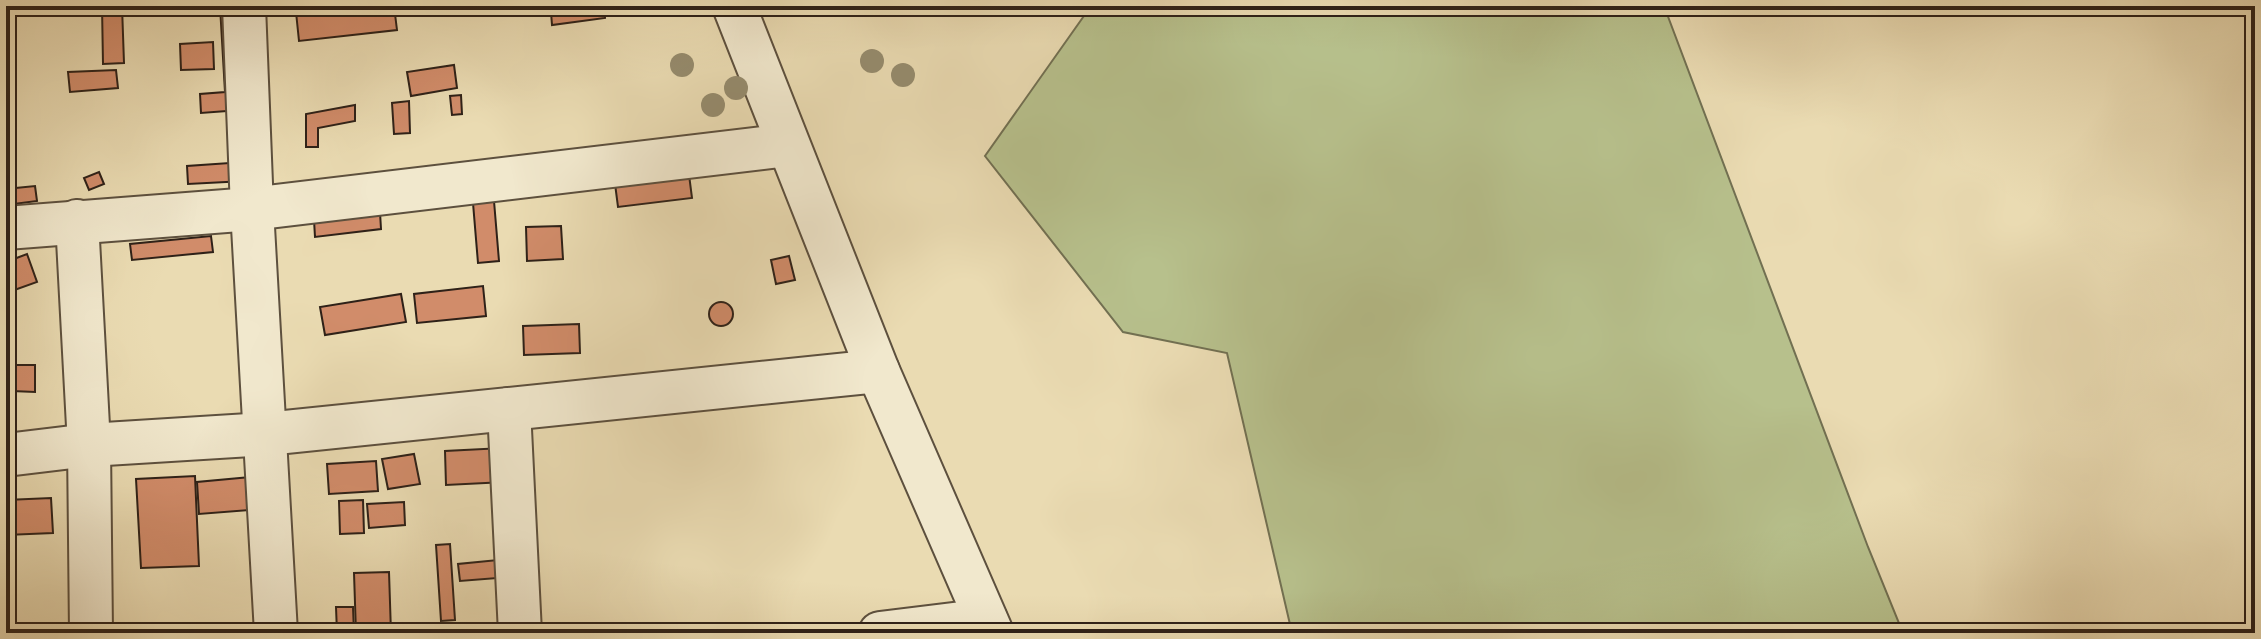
<svg xmlns="http://www.w3.org/2000/svg" width="2261" height="639" viewBox="0 0 2261 639" font-family="'EB Garamond',serif">
  <style>
    .green { fill: #b7c08c; stroke: #727052; stroke-width: 2 }
    .building { fill: #d18c6a; stroke: #2e2118; stroke-width: 2 }
    .lines { fill: none; stroke-linecap: round; stroke-linejoin: round }
    .street-casing { stroke: #5d503e; stroke-width: 46 }
    .street { stroke: #f1e8cd; stroke-width: 42 }
    .tree { fill: #958b6d }
  </style>
  <rect width="100%" height="100%" fill="#eadbb2"/>
  <filter id="stains"><feTurbulence type="fractalNoise" baseFrequency=".0025" numOctaves="4"/><feColorMatrix values="0 0 0 0 .2 0 0 0 0 .09 0 0 0 0 .02 0 0 0 .5 -.17"/></filter>
  <radialGradient id="worn" r=".72"><stop offset=".6" stop-color="#630" stop-opacity="0"/><stop offset="1" stop-color="#630" stop-opacity=".3"/></radialGradient>
  <!-- green -->
  <path class="green" d="M1091,6h573l204,541 35,86h-611l-65,-280 -104,-21 -138,-176z"/>
  <!-- building -->
  <g class="building">
    <path d="M102,6h20l2,57 -21,1z"/>
    <path d="M220,6h14l6,104 -39,3 -1,-19 25,-2z"/>
    <path d="M347,6h47l3,24 -98,11 -3,-29z"/>
    <path d="M604,6l1,12 -53,7 -1,-13z"/>
    <path d="M213,42l1,27 -33,1 -1,-26z"/>
    <path d="M454,65l3,23 -46,8 -4,-24z"/>
    <path d="M116,70l2,18 -48,4 -2,-20z"/>
    <path d="M461,95l1,19 -10,1 -2,-19z"/>
    <path d="M409,101l1,32 -16,1 -2,-31z"/>
    <path d="M355,105v16l-37,7v19h-12v-33z"/>
    <path d="M244,162l1,19 -57,3 -1,-18z"/>
    <path d="M688,167l4,31 -74,9 -4,-31z"/>
    <path d="M99,172l5,12 -15,6 -5,-12z"/>
    <path d="M35,186l2,15 -31,4v-16z"/>
    <path d="M494,201l5,60 -21,2 -5,-60z"/>
    <path d="M380,212l1,17 -66,8 -1,-17z"/>
    <path d="M561,226l2,33 -36,2 -1,-34z"/>
    <path d="M211,236l2,16 -81,8 -2,-16z"/>
    <path d="M27,254l10,28 -31,11v-31z"/>
    <path d="M789,256l6,24 -19,4 -5,-24z"/>
    <path d="M483,286l3,30 -69,7 -3,-29z"/>
    <path d="M401,294l5,28 -81,13 -5,-28z"/>
    <circle cx="721" cy="314" r="12"/>
    <path d="M579,324l1,29 -56,2 -1,-29z"/>
    <path d="M12,365h23v27l-23,-1z"/>
    <path d="M503,448l2,34 -59,3 -1,-34z"/>
    <path d="M414,454l6,30 -32,5 -6,-30z"/>
    <path d="M376,461l2,30 -49,3 -2,-30z"/>
    <path d="M195,476l4,90 -58,2 -5,-89z"/>
    <path d="M262,476l2,33 -65,5 -2,-32z"/>
    <path d="M51,498l2,35 -47,2v-35z"/>
    <path d="M363,500l1,33 -24,1 -1,-33z"/>
    <path d="M404,502l1,23 -36,3 -2,-24z"/>
    <path d="M450,544l5,76 -14,1 -5,-76z"/>
    <path d="M508,559l2,18 -50,4 -2,-17z"/>
    <path d="M389,572l2,61h-35l-2,-60z"/>
    <path d="M336,607h17l1,26h-17z"/>
  </g>
  <g class="lines">
    <defs>
      <g id="street">
        <path d="M244,6l8,203 24,424"/>
        <path d="M734,6l144,365 114,262"/>
        <path d="M77,221l12,224 2,188"/>
        <path d="M6,228l246,-19 536,-64"/>
        <path d="M509,409l11,224"/>
        <path d="M6,455l83,-10 177,-11 612,-63"/>
        <path d="M880,633l106,-13"/>
      </g>
    </defs>
    <!-- street casing -->
    <use href="#street" class="street-casing"/>
    <!-- street -->
    <use href="#street" class="street"/>
  </g>
  <!-- trees -->
  <g class="tree">
    <circle cx="872" cy="61" r="12"/>
    <circle cx="682" cy="65" r="12"/>
    <circle cx="903" cy="75" r="12"/>
    <circle cx="736" cy="88" r="12"/>
    <circle cx="713" cy="105" r="12"/>
  </g>
  <!-- margin -->
  <rect width="2261" height="639" fill="none" stroke="#eadbb2" stroke-width="32"/>
  <rect x="8" y="8" width="2245" height="623" fill="none" stroke="#2e2118" stroke-width="4"/>
  <rect x="16" y="16" width="2229" height="607" fill="none" stroke="#2e2118" stroke-width="2"/>
  <rect width="100%" height="100%" filter="url(#stains)"/>
  <rect width="100%" height="100%" fill="url(#worn)"/>
</svg>
